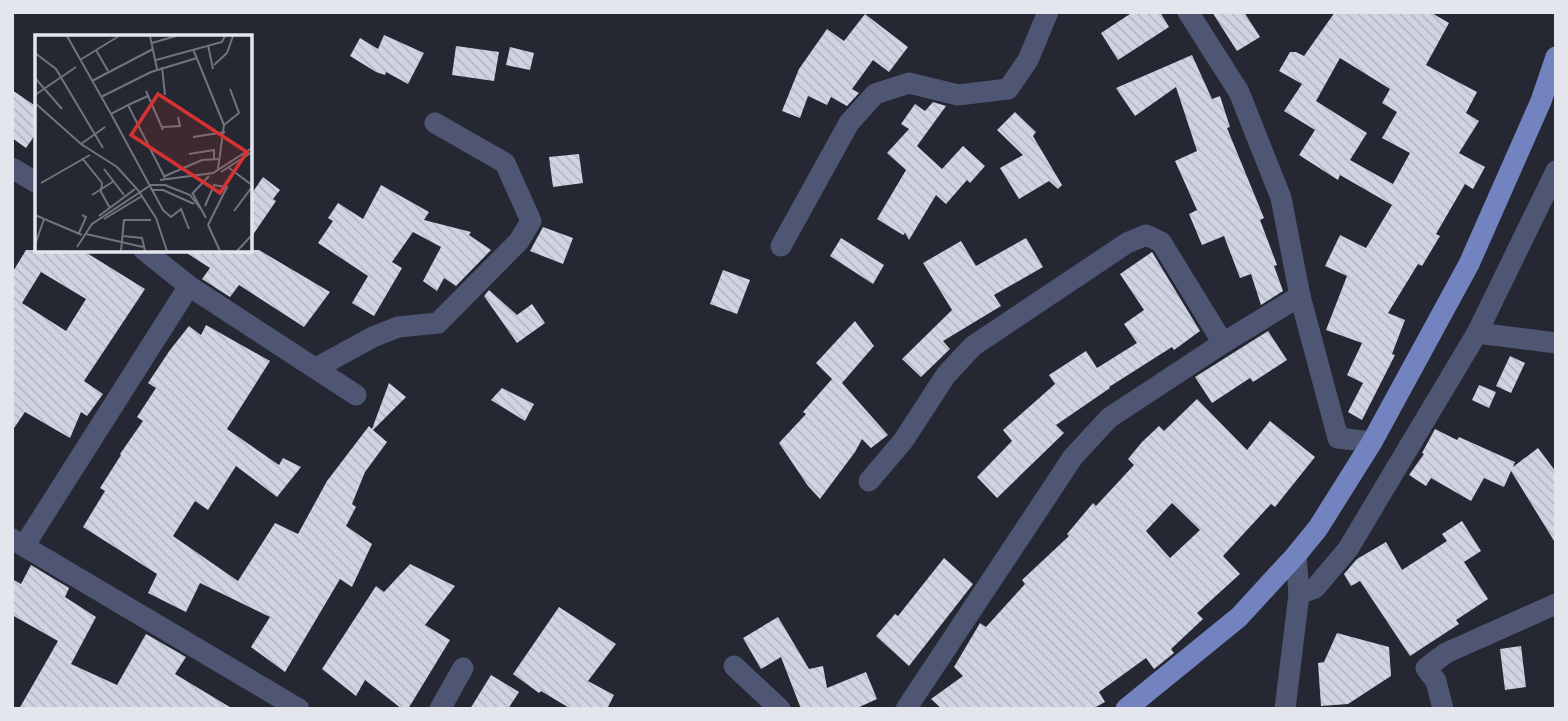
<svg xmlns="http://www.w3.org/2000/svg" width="1568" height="721" viewBox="0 0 1568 721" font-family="Ubuntu,sans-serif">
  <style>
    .building { fill: url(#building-back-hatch); fill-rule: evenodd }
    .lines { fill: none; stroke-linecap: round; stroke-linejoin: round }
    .minor { stroke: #4e5674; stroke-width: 21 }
    .major { stroke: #7383bf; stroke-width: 21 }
    .inset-road { fill: none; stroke: #71747c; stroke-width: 2 }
    .view { fill: #d73232; fill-opacity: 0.15; stroke: #d73232; stroke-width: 3.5 }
    .inset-edge { fill: none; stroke: #e3e6ec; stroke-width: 3.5 }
  </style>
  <defs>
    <pattern id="building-back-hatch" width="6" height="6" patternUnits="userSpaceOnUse" patternTransform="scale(1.75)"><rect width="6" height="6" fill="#d0d4e2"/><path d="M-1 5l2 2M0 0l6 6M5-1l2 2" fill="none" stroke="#b4b7c3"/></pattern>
  </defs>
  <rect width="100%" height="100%" fill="#252832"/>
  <!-- building -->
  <g class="building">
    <path d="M1133,12h27l9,15 -51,33 -17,-27z"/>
    <path d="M1212,12h32l16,25 -23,14z"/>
    <path d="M1335,12h95l19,11 -23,42 51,27 -11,21 13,8 -20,32 26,14 -12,22 -8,-5 -29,50 4,2 -18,30 -4,-2 -30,49 17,7 -13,34 3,1 -33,65 -14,-8 15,-29 -16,-8 15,-32 -36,-13 21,-54 -22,-10 15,-31 26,13 26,-43 -52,-30 -2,5 -39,-25 16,-25 -31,-19 18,-27 -23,-13 11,-19h6l8,4zM1340,58l50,31 -8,14 15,9 -15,26 28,15 -17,31 -43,-24 17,-27 -51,-32z"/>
    <path d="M865,14l43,33 -19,25 -16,-12 -21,29 7,4 -12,13 -16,-9 -4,8 -19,-9 -8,22 -18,-7 17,-42 28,-40 17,12z"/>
    <path d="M384,35l40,18 -16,31 -22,-12 -1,3 -9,-3 -26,-16 10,-18 18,11z"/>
    <path d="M456,46l43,6 -5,29 -42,-6z"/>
    <path d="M510,47l24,6 -4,17 -24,-5z"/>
    <path d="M1192,55l20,44 8,-3 10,31 -3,1 37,90 -4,2 17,45 -3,1 9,25 -22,14 -10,-31 -11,4 -16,-42 -22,9 -13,-31 8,-4 -22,-49 22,-10 -21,-64 -41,29 -19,-28z"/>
    <path d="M12,90l25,17v25l-11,16 -14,-10z"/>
    <path d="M933,102l13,4 -29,40 25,23 21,-23 22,20 -15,17 -3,-3 -21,24 -10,-9 -27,45 -4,-7 -2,2 -26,-16 29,-49 -19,-17 22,-24 -8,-5 14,-20 10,7z"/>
    <path d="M1015,112l21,20 -3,4 29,49 -4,4 -9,-8 -30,18 -19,-31 23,-13 -26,-25z"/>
    <path d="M579,154l4,29 -30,4 -4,-30z"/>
    <path d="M263,177l17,13 -7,9 3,2 -26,38v-43z"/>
    <path d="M381,185l48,27 -5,8 47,12 -2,3 22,15 -35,36 -12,-8 -7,13 -14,-10 18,-34 -28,-15 -21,30 10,6 -28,48 -22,-13 16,-27 -50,-33 15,-22 -5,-3 10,-15 25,16z"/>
    <path d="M543,227l30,11 -10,26 -33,-13z"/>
    <path d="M841,238l43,27 -11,19 -43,-28z"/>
    <path d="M1026,238l17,29 -49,28 7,11 -58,35 7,8 -29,28 -19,-18 50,-49 -29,-47 38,-22 15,25z"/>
    <path d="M26,250h56l63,39 -61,92 19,13 -16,22 -6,-4 -11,26 -45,-26 -13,19v-158zM41,272l45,27 -20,32 -44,-28z"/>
    <path d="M182,250h77l71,42 -26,35 -65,-42 -9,12 -28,-18 8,-11z"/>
    <path d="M1152,252l48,79 -26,19 -2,-3 -63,40 1,1 -54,37 8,8 -67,65 -20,-21 35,-36 -9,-11 52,-46 -6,-9 37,-24 11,17 40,-25 -13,-19 20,-14 -24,-36z"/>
    <path d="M723,270l27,10 -13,34 -27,-10z"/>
    <path d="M489,290l28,25 15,-11 13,19 -28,20 -33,-47z"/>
    <path d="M855,321l19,25 -32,37 46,52 -17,13 -9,-9 -7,13 -35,47 -12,-13 -29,-43 27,-29 -3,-2 29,-33 -16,-16z"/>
    <path d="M206,325l64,36 -43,68 52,36 4,-7 18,9 -24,30 -41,-31 -28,44 -13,-9 -22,35 65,45 37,-58 23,11 29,-53 42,-55 3,3 17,-46 17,14 -33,33 14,12 -22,30 -13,32 4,3 -10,19 26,18 -20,43 -12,-8 -55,93 -34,-25 19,-30 -70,-34 -14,29 -38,-19 9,-19 -74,-47 22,-36 -5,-3 21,-33 -1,-1 23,-33 -6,-4 19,-29 -8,-5 22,-33 19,-24 12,9z"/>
    <path d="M1268,331l19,29 -34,22 -3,-4 -38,25 -17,-26z"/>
    <path d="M1510,356l15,7 -14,30 -15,-7z"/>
    <path d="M1479,385l17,7 -7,16 -17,-8z"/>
    <path d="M502,388l32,16 -9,17 -34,-21z"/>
    <path d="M1197,399l50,51 23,-29 45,36 -40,50 -4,-3 -48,52 17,18 -43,39 6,6 -32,30 3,4 -20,16 -8,-11 -47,34 6,10 -13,7h-150l-11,-10 32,-23 -9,-9 26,-44 6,4 39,-43 -3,-4 47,-44 -2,-2 26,-31 3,3 38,-41 -6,-6 14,-17 17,-16 5,5zM1172,503l28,27 -30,28 -24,-27z"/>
    <path d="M1435,429l22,11 2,-3 56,25 -2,5 25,-19 18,24v72l-45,-73 -7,16 -20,-9 -13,23 -40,-23 -5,8 -17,-11 15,-21 -2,-1z"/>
    <path d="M1462,521l19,30 -17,11 24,37 -32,21 3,4 -49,32 -50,-75 -9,5 -7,-12 13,-15 29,-17 16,28 45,-29 -5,-7z"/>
    <path d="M944,558l29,26 -64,82 -33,-30 19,-22 3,2z"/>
    <path d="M410,564l45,22 -30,39 25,15 -42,69h-6l-37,-29 -9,16 -34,-27 54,-83 8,6z"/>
    <path d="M31,565l38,23 -4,9 31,20 -25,47 46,21 29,-51 40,23 -11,17 58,35h-214l39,-68 -46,-26v-36l9,5z"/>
    <path d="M559,607l57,37 -28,37 26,14 -7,14h-36l-30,-18 -2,2 -26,-19z"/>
    <path d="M778,617l31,52 14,-3 4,22 39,-16 11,27 -22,10h-54l-20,-52 -20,12 -18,-31z"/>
    <path d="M1337,633l52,14 2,29 -43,28 -27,2 -3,-43 6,-1z"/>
    <path d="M1521,646l5,41 -21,3 -5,-41z"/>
    <path d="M491,675l28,17 -11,17h-38z"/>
  </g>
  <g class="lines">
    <!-- minor -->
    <g class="minor">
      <path d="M1188,12l51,80 42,106 19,98 38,142 34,4"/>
      <path d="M12,168l25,15"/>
      <path d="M781,246l68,-123 26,-29 34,-11 49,12 50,-6 20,-29 20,-48"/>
      <path d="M144,250l45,36 167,109"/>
      <path d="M1477,333l79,10"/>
      <path d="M316,368l57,-31 25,-10 40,-4 81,-82 12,-20 -26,-58 -70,-40"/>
      <path d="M869,481l34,-40 43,-66 27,-29 154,-103 19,-8 15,7 62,101"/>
      <path d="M12,539l287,170"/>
      <path d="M24,546l165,-260"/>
      <path d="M1296,555l3,39 16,-6 33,-39 129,-216 79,-162"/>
      <path d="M734,666l46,43"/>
      <path d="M440,709l23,-41"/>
      <path d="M906,709l167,-252 36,-39 114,-75 77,-47"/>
      <path d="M1285,709l14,-115"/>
      <path d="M1443,709l-7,-28 -10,-13 20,-15 110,-49"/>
    </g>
    <!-- major -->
    <path class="major" d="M1126,709l113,-92 57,-62 22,-27 54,-86 97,-178 72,-163 15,-44"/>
  </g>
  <!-- overview -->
  <g transform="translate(35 35)">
    <rect width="217" height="217" fill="#252832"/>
    <path class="inset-road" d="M32,1l44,78 17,-9 37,73M115,1l7,33M117,8l24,-7M173,10l5,24M158,14l31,76 -6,44M61,15l12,21M0,18l21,16 47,79M45,25l39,-24M121,25l66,-18 3,-6M179,30l13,-12 6,-17M127,32l3,28M0,43l27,31M57,46l61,-32M111,56l17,39M0,60l41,-28M66,62l50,-25 46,-14M0,68l46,41 36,23 21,23 18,28 11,33M93,70l20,-9M76,79l52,96 8,7 10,-8 8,20M189,90l15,-12 -9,-24M127,92l18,-1 -2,-9M158,102l32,-5M46,109l24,-17M154,119l25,-4v9M47,123l20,25 -1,9 9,16M194,133l23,17M69,134l20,26M186,137l31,-20M130,141l37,-16 18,-1M125,145l53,-7 39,-25M6,148l49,-28M117,155h11l31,14M157,159l17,-18M158,159l13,24M57,160l22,-14M170,171l9,-21 13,2 -19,38M199,176l18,-24M0,180l47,20M64,181l36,-27M69,184l38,-23M173,190l12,26M44,198l7,-16 -4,-2M51,199l57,13M88,201l19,2 3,13M0,210l9,-26M42,212l15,-23 59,-39h14l25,10 10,13M86,216l3,-31h27M202,216l15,-16"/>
    <path class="view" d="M123,59l89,58 -27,41 -89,-58z"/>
    <rect width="217" height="217" class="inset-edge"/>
  </g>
  <!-- border -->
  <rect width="1568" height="721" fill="none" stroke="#e3e6ec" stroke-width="28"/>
</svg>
